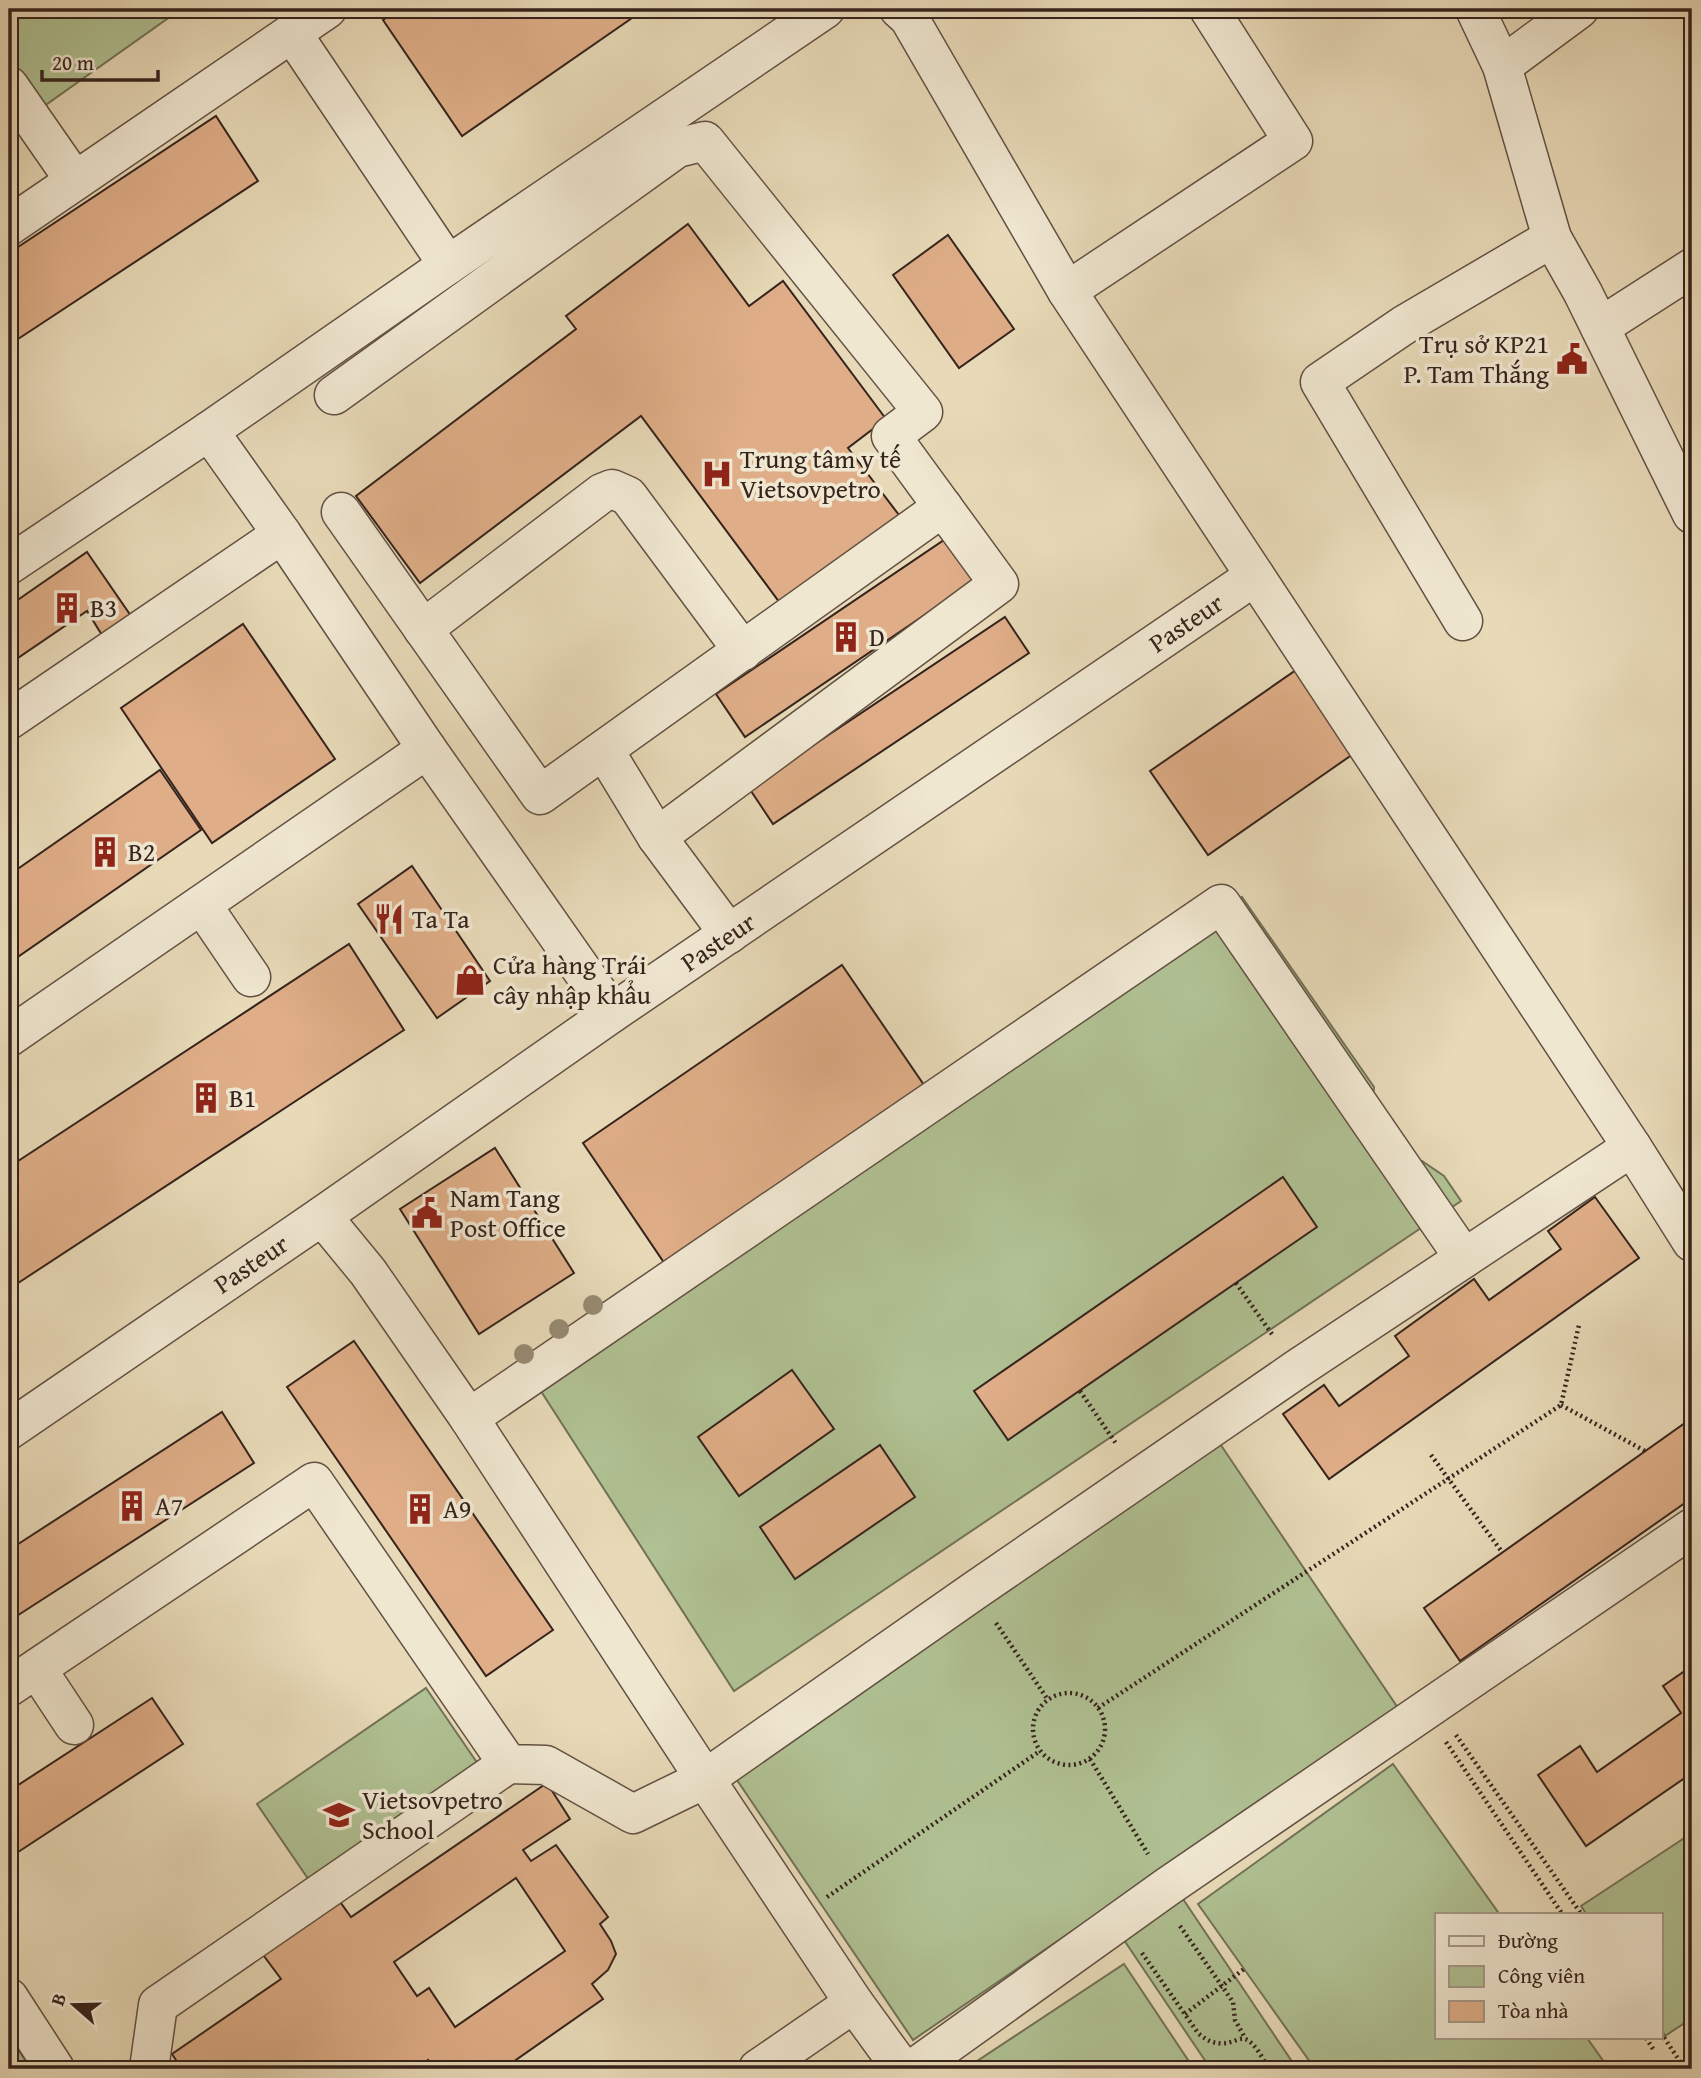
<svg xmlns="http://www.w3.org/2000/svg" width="1701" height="2078" viewBox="0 0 1701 2078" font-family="'Gentium Book Plus',serif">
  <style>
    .green { fill: #b0c193; stroke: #727258; stroke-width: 2 }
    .building { fill: #dfae88; stroke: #35231c; stroke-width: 2; fill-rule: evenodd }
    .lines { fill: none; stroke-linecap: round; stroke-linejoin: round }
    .minor-casing { stroke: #625143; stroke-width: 41 }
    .path { stroke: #35231c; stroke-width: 4.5; stroke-dasharray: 2 3.5; stroke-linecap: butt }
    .minor { stroke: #f0e7d1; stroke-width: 38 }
    .tree { fill: #978b73 }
    .labels { text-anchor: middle; stroke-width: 7; stroke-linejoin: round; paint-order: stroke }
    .poi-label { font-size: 26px; fill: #35231c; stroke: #f0e7d1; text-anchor: start }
    .street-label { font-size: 26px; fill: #35231c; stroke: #f0e7d1 }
  </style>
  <rect width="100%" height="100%" fill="#e8dab8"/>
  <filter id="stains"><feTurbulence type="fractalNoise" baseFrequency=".00286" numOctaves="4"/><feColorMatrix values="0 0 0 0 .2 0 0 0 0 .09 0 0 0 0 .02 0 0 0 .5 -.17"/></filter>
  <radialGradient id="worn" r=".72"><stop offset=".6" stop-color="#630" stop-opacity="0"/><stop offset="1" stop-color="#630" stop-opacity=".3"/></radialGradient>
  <!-- green -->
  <g class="green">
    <path d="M9,9h172l-172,122z"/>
    <path d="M1242,897l132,190 -3,37 35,36 16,1 22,15 17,25 -727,490 -197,-306z"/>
    <path d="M1204,1420l194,288 -485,332 -195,-288z"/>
    <path d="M426,1688l54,79 -169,116 -54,-79z"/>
    <path d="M1393,1764l107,151h-63v123h150l22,31h-294l-117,-165z"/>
    <path d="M1692,1833v185l-27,18 -4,-8v-113h-74l-6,-9z"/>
    <path d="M1181,1896l116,173h-100l9,-7 -84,-125z"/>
    <path d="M1124,1964l66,99 -9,6h-216z"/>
    <path d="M9,2036l22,33h-22z"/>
  </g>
  <!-- building -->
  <g class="building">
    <path d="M399,9h246l-183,127 -79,-116z"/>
    <path d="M216,116l42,65 -249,164v-92z"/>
    <path d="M688,224l61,82 34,-25 103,138 -38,29 51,67 -119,88 -139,-187 -221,167 -64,-87 220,-167 -10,-13z"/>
    <path d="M948,235l66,94 -55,39 -66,-93z"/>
    <path d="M947,538l29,42 -231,157 -29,-43z"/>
    <path d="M87,552l44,64 -29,19 -15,-24 -78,53v-58z"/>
    <path d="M1005,617l24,36 -256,171 -24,-36z"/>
    <path d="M243,624l92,135 -123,84 -91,-135z"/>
    <path d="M1299,668l57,84 -148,103 -58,-84z"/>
    <path d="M160,770l41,60 -192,133v-88z"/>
    <path d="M412,866l78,115 -53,37 -79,-114z"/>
    <path d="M349,944l55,86 -395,259v-122z"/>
    <path d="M842,965l84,123 -259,179 -84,-124z"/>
    <path d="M495,1148l79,125 -95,61 -79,-125z"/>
    <path d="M1283,1177l34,50 -309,213 -34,-49z"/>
    <path d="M1595,1197l44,61 -310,221 -46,-65 41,-29 15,21 70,-50 -14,-20 79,-57 15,21 72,-51 -13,-18z"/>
    <path d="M354,1341l199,289 -67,46 -199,-289z"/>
    <path d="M792,1370l42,59 -95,67 -41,-59z"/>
    <path d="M222,1412l32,51 -245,158v-71z"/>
    <path d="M1692,1418v80l-232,163 -36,-53z"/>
    <path d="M880,1445l35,52 -120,82 -35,-52z"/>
    <path d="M1692,1666v107l-106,73 -48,-71 42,-29 17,26 84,-59 -18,-27z"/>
    <path d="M152,1698l31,46 -174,114v-67z"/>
    <path d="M547,1783l23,36 -47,31 8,11 25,-16 52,72 -8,7 11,17 5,13 -8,16 -16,14 11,15 -100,70h-69l-6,-9 -13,9h-233l-10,-15 109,-75 -20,-27 77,-53 13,18zM516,1878l49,73 -110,76 -26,-39 -12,8 -23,-34z"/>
  </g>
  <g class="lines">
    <defs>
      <g id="minor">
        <path d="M899,9l10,9 158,273 565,856 60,95"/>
        <path d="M1475,9l27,57 50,172 31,55 109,221"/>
        <path d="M292,33l156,232"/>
        <path d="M1502,66l77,-57"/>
        <path d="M9,86l66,95"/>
        <path d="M9,226l318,-217"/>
        <path d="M1067,291l226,-150 -84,-132"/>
        <path d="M1600,327l92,-59"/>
        <path d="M334,395l343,-247 28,-7 218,271 -32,24 108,148 -342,253"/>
        <path d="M209,431l73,103 145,215 185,264"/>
        <path d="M341,512l199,283 403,-288"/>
        <path d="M9,565l200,-134 239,-166 377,-256"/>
        <path d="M1463,621l-143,-239 84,-57 148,-87"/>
        <path d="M423,629l179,-136 10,-4 16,7 115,155"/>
        <path d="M9,720l273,-186"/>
        <path d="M604,750l53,87 72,97"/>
        <path d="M202,905l49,72"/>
        <path d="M9,1037l418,-288"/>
        <path d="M322,1216l46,56 101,146 236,361 149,224 48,66"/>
        <path d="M469,1418l752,-514 243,354"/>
        <path d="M9,1430l313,-214 290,-203 643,-437"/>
        <path d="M37,1669l37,56"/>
        <path d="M9,1687l305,-205 194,282 38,1 87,49 72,-35 269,-188 323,-222 335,-222"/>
        <path d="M9,1998l46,71"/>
        <path d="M149,2069l9,-64 350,-241"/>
        <path d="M758,2069l96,-66"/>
        <path d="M913,2069l254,-182 525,-359"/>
      </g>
    </defs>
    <!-- minor casing -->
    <use href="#minor" class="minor-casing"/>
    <!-- path -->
    <g class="path">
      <path d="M1236,1283l38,54"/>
      <path d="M1080,1391l37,54"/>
      <path d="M1561,1405l84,46"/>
      <path d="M1431,1455l71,97"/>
      <path d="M996,1623l52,77"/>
      <circle cx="1069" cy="1729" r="36"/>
      <path d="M1098,1708l463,-303 18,-80"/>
      <path d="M1456,1735l126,180"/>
      <path d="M1446,1742l117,173"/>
      <path d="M1090,1759l58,95"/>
      <path d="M827,1897l213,-146"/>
      <path d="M1180,1926l53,76 2,18 10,18"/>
      <path d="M1142,1953l56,80c11,10 22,13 36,8 3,-1 7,-3 11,-2 10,3 19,22 24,30"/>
      <path d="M1185,2014l59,-45"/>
      <path d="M1661,2033l24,36"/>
      <path d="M1646,2038l7,11"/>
    </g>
    <!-- minor -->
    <use href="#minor" class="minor"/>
  </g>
  <!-- trees -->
  <g class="tree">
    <circle cx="593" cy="1305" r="10"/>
    <circle cx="559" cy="1329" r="10"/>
    <circle cx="524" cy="1354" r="10"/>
  </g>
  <!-- icons -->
  <defs>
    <symbol id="civic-bare" viewBox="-9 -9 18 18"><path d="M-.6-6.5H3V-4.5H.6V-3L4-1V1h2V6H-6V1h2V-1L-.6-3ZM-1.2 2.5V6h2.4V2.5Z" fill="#8f2418" stroke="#f0e7d1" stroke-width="2.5" paint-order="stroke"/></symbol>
    <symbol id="hospital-bare" viewBox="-9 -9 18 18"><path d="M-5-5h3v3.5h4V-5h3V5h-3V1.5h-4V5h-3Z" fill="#8f2418" stroke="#f0e7d1" stroke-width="2.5" paint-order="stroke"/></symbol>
    <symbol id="building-bare" viewBox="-9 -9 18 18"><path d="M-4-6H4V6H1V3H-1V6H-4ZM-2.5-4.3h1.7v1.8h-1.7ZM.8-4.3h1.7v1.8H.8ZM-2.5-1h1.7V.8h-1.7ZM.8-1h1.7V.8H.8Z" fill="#8f2418" stroke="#f0e7d1" stroke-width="2.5" paint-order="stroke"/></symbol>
    <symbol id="restaurant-bare" viewBox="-9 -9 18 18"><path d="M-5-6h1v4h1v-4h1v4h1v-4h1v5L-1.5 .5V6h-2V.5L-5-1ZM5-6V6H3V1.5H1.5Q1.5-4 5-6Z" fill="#8f2418" stroke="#f0e7d1" stroke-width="2.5" paint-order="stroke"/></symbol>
    <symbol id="shop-bare" viewBox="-9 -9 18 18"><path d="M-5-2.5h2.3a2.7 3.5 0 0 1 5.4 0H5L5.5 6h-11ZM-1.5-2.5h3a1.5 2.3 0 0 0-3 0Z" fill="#8f2418" stroke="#f0e7d1" stroke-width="2.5" paint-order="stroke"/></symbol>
    <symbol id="school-bare" viewBox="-9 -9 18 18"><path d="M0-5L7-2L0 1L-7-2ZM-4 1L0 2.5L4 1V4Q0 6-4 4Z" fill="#8f2418" stroke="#f0e7d1" stroke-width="2.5" paint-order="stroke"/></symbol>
  </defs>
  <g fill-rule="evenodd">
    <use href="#civic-bare" x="1550" y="337" width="44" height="44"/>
    <use href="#hospital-bare" x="695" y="452" width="44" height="44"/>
    <use href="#building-bare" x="45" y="586" width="44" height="44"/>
    <use href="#building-bare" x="824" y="615" width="44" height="44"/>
    <use href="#building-bare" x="83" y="830" width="44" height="44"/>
    <use href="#restaurant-bare" x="367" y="897" width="44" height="44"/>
    <use href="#shop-bare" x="448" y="958" width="44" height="44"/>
    <use href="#building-bare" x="184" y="1076" width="44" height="44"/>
    <use href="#civic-bare" x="405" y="1191" width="44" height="44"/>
    <use href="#building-bare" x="110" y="1484" width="44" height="44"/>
    <use href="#building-bare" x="398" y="1487" width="44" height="44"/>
    <use href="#school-bare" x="317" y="1793" width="44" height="44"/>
  </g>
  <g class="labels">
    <!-- poi labels -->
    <g class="poi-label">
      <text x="1549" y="353" text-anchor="end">Trụ sở KP21<tspan x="1549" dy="30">P. Tam Thắng</tspan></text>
      <text x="740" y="468">Trung tâm y tế<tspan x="740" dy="30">Vietsovpetro</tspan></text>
      <text x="90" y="617">B3</text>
      <text x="869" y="646">D</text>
      <text x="128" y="861">B2</text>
      <text x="412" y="928">Ta Ta</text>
      <text x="493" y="974">Cửa hàng Trái<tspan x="493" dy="30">cây nhập khẩu</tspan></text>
      <text x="229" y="1107">B1</text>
      <text x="450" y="1207">Nam Tang<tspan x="450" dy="30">Post Office</tspan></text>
      <text x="155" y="1515">A7</text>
      <text x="443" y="1518">A9</text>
      <text x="362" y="1809">Vietsovpetro<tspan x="362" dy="30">School</tspan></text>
    </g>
    <!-- street labels -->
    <g class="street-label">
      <text transform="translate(1186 623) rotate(-34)" y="9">Pasteur</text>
      <text transform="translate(718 942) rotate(-34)" y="9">Pasteur</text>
      <text transform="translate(251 1264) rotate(-34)" y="9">Pasteur</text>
    </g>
  </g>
  <!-- margin -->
  <rect width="1701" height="2078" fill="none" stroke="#e8dab8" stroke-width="35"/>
  <rect x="10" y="10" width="1680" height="2057" fill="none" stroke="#35231c" stroke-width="3.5"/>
  <rect x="18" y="18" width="1666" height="2043" fill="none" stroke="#35231c" stroke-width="2"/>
  <!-- legend -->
  <rect x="1435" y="1913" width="228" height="126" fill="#f0e7d1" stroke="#a59989" stroke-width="2"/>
  <rect x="1449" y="1936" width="35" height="10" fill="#f0e7d1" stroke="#a59989" stroke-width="2"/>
  <text x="1498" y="1948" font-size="21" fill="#35231c">Đường</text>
  <rect x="1449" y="1966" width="35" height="21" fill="#b0c193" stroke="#a59989" stroke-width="2"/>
  <text x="1498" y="1983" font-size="21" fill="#35231c">Công viên</text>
  <rect x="1449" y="2001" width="35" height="21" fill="#dfae88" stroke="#a59989" stroke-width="2"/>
  <text x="1498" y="2018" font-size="21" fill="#35231c">Tòa nhà</text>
  <!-- north arrow -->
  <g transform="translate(74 2005) rotate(290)" stroke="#f0e7d1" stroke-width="5" paint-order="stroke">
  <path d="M0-5L12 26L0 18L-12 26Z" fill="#35231c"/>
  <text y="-10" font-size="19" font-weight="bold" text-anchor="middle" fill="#35231c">B</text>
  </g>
  <!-- scale -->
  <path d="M42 70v10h116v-10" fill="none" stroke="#35231c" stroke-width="3.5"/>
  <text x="52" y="70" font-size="21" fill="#35231c" stroke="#f0e7d1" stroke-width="5" paint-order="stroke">20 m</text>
  <rect width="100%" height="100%" filter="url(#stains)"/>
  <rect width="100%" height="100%" fill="url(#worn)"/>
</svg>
